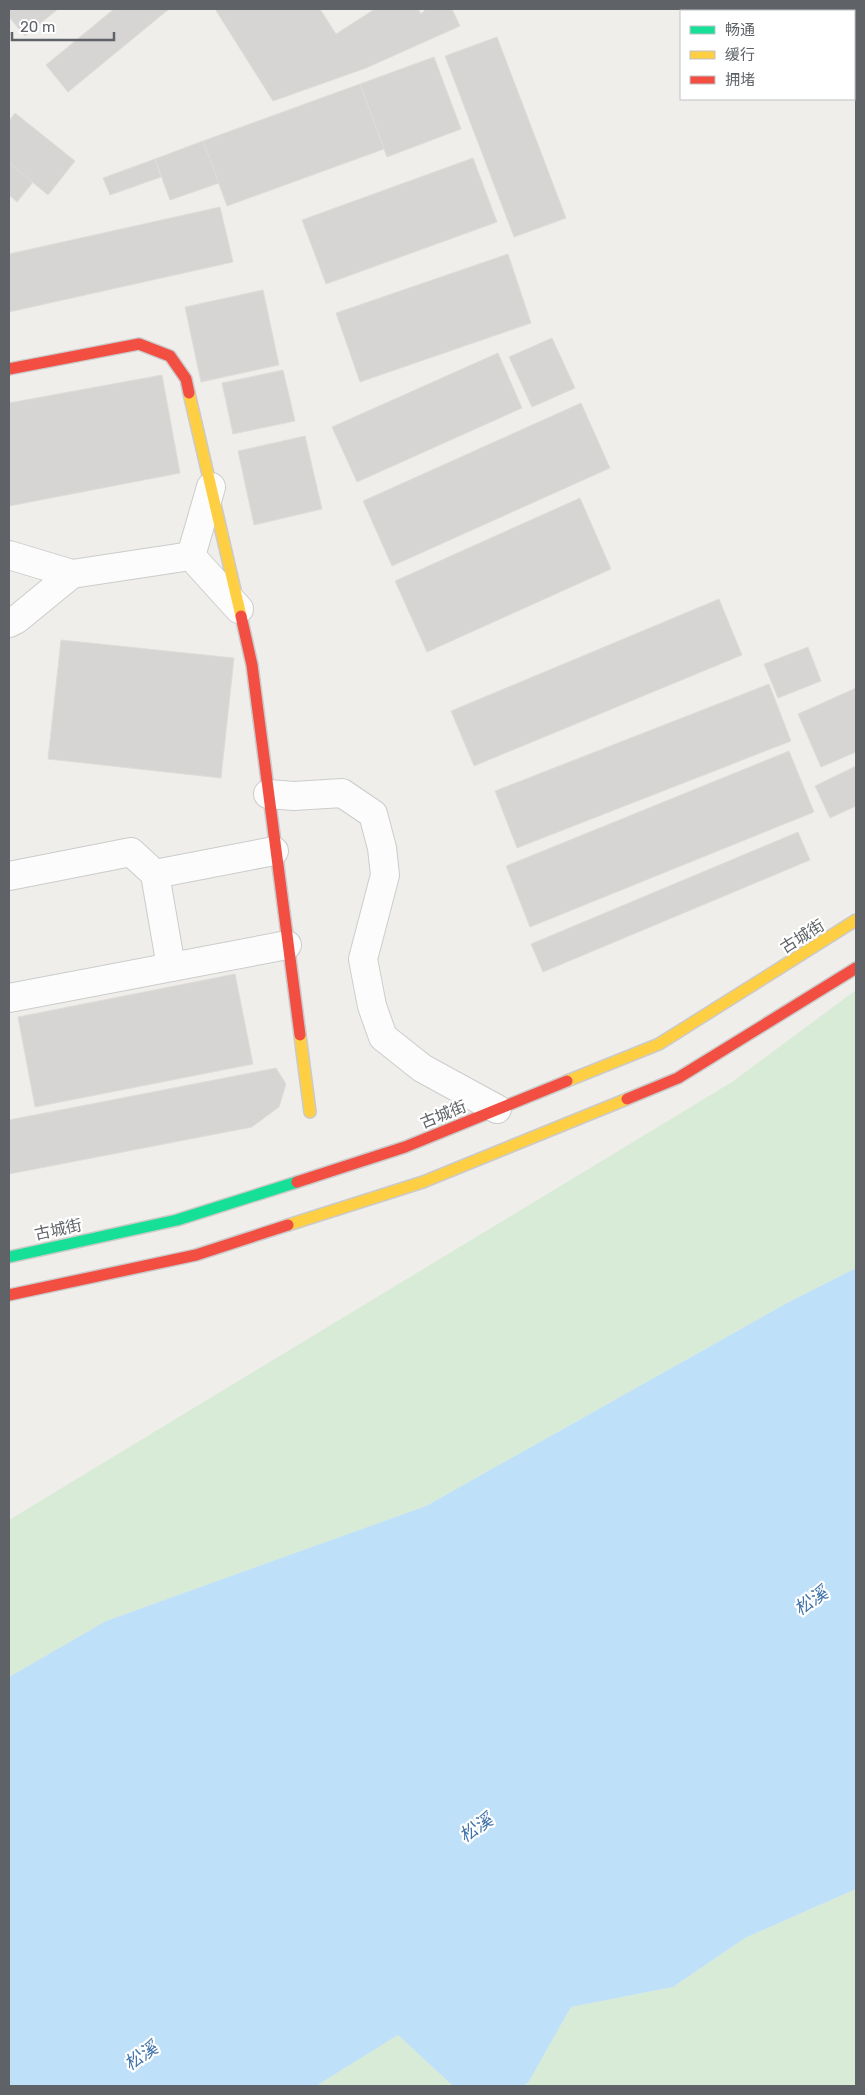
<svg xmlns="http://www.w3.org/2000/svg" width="865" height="2095" viewBox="0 0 865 2095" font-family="Rubik,'Noto Sans SC',sans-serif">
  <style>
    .green { fill: #d8ebd6 }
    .water { fill: #bfe0f9 }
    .building { fill: #d6d5d3; stroke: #deddd9 }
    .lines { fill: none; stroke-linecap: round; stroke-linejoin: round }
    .street-casing { stroke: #cbcccc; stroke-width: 30 }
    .fast-casing { stroke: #cacacb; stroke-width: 14 }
    .slow-casing { stroke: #cacacb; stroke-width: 14 }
    .jam-casing { stroke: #cacacb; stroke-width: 14 }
    .street { stroke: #fdfcfc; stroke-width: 28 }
    .fast { stroke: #16e098; stroke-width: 11 }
    .slow { stroke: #ffcf43; stroke-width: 11 }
    .jam { stroke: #f24e42; stroke-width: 11 }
    .labels { text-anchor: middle; stroke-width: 4.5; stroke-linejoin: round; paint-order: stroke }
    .street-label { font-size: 16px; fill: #5f6368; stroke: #fff }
    .water-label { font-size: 18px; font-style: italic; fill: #4174aa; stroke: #fff }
  </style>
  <rect width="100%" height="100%" fill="#efeeea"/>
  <!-- green -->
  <g class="green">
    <path d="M856,990v278l-69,35 -361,203 -320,115 -97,56v-157l723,-438z"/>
    <path d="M856,1889v197h-333l5,-3 43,-76 102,-20 72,-49z"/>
    <path d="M398,2035l55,51h-137z"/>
  </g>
  <!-- water -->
  <path class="water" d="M856,1268v621l-111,49 -72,49 -102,20 -43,76 -5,3h-70l-55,-51 -82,51h-307v-409l97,-56 320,-115 361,-203z"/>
  <!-- building -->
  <g class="building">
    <path d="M9,9h49l-33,27 -16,-19z"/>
    <path d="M114,9h55l-101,83 -22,-27z"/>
    <path d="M215,9h105l16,25 39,-25h43l3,5 5,-5h26l8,17 -94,42 -93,33z"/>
    <path d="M497,37l69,181 -52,19 -69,-181z"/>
    <path d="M434,57l27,72 -74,28 -27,-73z"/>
    <path d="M360,84l24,65 -157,57 -24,-65z"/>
    <path d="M15,113l60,48 -27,34 -39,-32v-42z"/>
    <path d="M203,141l16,42 -49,17 -15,-41z"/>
    <path d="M473,158l24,64 -171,62 -24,-64z"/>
    <path d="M155,159l6,18 -51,18 -7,-17z"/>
    <path d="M9,163l24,19 -16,20 -8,-7z"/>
    <path d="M220,207l13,55 -224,50v-58z"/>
    <path d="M508,254l23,69 -171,59 -24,-69z"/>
    <path d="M263,290l16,75 -78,17 -16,-75z"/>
    <path d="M552,338l23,50 -43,19 -23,-50z"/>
    <path d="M498,353l24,55 -165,74 -25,-55z"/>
    <path d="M283,370l12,51 -62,13 -11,-51z"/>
    <path d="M162,375l18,98 -171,33v-103z"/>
    <path d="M581,403l29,65 -218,98 -29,-65z"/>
    <path d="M305,436l17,73 -68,16 -16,-74z"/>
    <path d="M580,498l31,71 -184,83 -32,-71z"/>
    <path d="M719,599l23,56 -268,111 -23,-55z"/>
    <path d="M61,640l173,18 -13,120 -173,-19z"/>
    <path d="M808,647l13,34 -43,17 -14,-34z"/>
    <path d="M769,684l22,57 -274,107 -22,-57z"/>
    <path d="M856,688v64l-35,15 -23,-53z"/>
    <path d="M789,751l25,61 -284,115 -24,-61z"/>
    <path d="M856,766v40l-26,12 -15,-32z"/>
    <path d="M798,832l12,28 -267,112 -12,-28z"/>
    <path d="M235,974l18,90 -218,43 -17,-90z"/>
    <path d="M276,1068l10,16 -7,23 -27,20 -243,47v-54z"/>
  </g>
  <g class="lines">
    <defs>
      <g id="street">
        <path d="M9,555l63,19 119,-18"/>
        <path d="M191,556l20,-69"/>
        <path d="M191,556l48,53"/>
        <path d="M9,623l8,-4 55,-45"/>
        <path d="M268,794l26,2 48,-3 31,21 9,34 3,27 -22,84 9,47 11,31 39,31 75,41"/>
        <path d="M155,874l16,93"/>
        <path d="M9,876l122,-24 24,22 119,-23"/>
        <path d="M9,998l278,-53"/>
      </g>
      <path id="fast" d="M9,1257l168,-37 120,-38"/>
      <g id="slow">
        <path d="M189,393l52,223"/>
        <path d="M300,1035l10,77"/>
        <path d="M567,1081l92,-37 197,-124"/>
        <path d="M288,1225l135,-43 204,-83"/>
      </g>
      <g id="jam">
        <path d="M9,369l130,-25 31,12 16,23 3,14"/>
        <path d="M241,616l11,49 48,370"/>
        <path d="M627,1099l51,-21 178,-110"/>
        <path d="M297,1182l108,-35 162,-66"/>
        <path d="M9,1295l187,-40 92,-30"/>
      </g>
    </defs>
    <!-- street casing -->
    <use href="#street" class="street-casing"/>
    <!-- fast casing -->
    <use href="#fast" class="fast-casing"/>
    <!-- slow casing -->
    <use href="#slow" class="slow-casing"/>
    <!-- jam casing -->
    <use href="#jam" class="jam-casing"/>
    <!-- street -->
    <use href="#street" class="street"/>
    <!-- fast -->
    <use href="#fast" class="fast"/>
    <!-- slow -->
    <use href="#slow" class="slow"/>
    <!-- jam -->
    <use href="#jam" class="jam"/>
  </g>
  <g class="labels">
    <!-- street labels -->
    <g class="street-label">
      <text transform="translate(802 936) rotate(-32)" y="6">古城街</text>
      <text transform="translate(443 1114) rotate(-22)" y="6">古城街</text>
      <text transform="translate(58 1229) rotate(-12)" y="6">古城街</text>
    </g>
    <!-- water labels -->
    <g class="water-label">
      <text transform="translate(811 1601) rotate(-34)" y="6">松溪</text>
      <text transform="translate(476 1828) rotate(-34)" y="6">松溪</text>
      <text transform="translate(141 2056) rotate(-34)" y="6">松溪</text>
    </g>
  </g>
  <!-- border -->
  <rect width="865" height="2095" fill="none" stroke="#5f6368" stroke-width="20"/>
  <!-- legend -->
  <rect x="680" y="10" width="175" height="90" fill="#ffffff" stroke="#bfc1c3"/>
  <rect x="690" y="26" width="25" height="8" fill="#16e098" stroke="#bfc1c3"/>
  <text x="725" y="35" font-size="15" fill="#5f6368">畅通</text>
  <rect x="690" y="51" width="25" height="8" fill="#ffcf43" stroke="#bfc1c3"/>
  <text x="725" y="60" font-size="15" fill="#5f6368">缓行</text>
  <rect x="690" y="76" width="25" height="8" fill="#f24e42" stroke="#bfc1c3"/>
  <text x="725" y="85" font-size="15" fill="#5f6368">拥堵</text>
  <!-- scale -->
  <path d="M12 32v8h102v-8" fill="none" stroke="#5f6368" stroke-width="2.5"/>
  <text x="20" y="32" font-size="15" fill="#5f6368" stroke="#ffffff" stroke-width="4" paint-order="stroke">20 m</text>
</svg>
